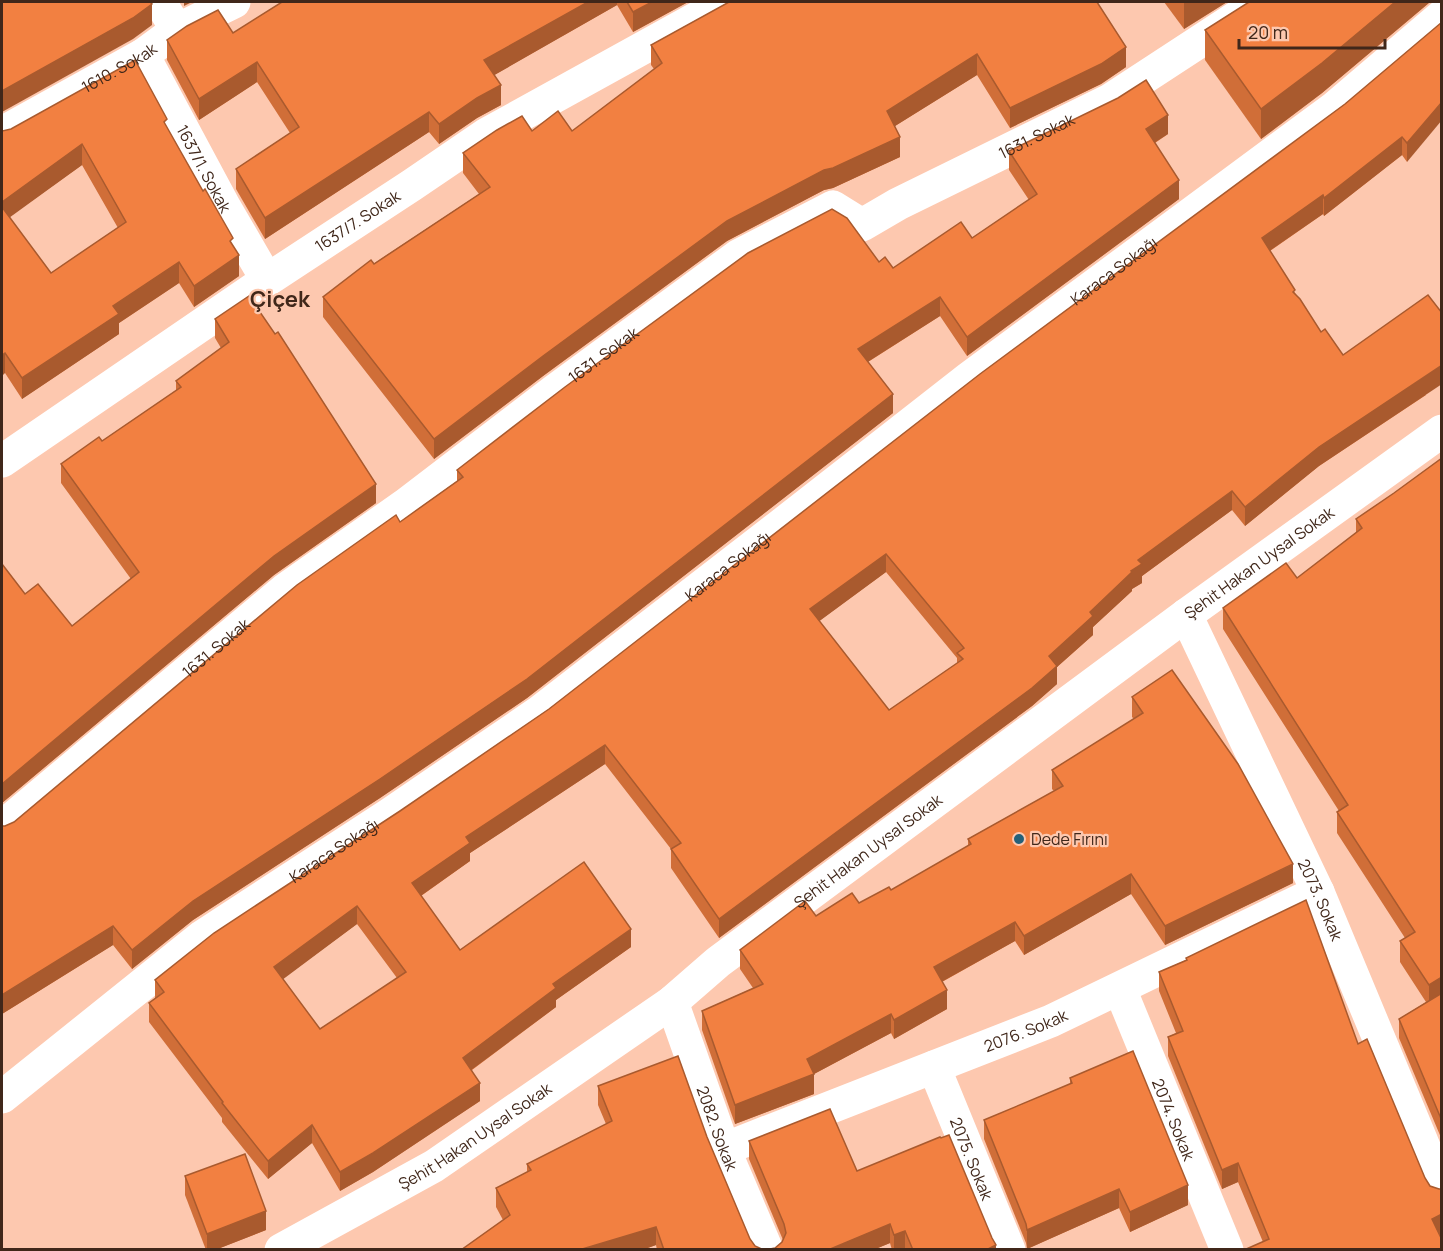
<svg xmlns="http://www.w3.org/2000/svg" width="1443" height="1251" viewBox="0 0 1443 1251" font-family="Manrope,sans-serif">
  <style>
    .lines { fill: none; stroke-linecap: round; stroke-linejoin: round }
    .street { stroke: #fff; stroke-width: 33 }
    .secondary { stroke: #fff; stroke-width: 33 }
    .wall { fill: #d06e38; fill-rule: evenodd }
    .shaded-wall { fill: #a95a2e }
    .building { fill: #f28041; stroke: #a95a2e; stroke-width: 1.5; fill-rule: evenodd }
    .poi-dot { fill: #256179; stroke: #fdc8af; stroke-width: 2 }
    .labels { text-anchor: middle; stroke-width: 4.5; stroke-linejoin: round; paint-order: stroke }
    .street-label { font-size: 16px; fill: #40271a; stroke: #fdc8af }
    .poi-label { font-size: 16px; fill: #40271a; stroke: #fdc8af; text-anchor: start }
    .district-label { font-size: 22px; font-weight: bold; fill: #40271a; stroke: #fdc8af }
  </style>
  <rect width="100%" height="100%" fill="#fdc8af"/>
  <g class="lines">
    <!-- street -->
    <g class="street">
      <path d="M160,2l17,28"/>
      <path id="s1" d="M143,55l81,151 43,74"/>
      <path id="s2" d="M2,461l265,-181 145,-95 75,-51 239,-132"/>
      <path id="s3" d="M1186,615l132,277 124,298"/>
      <path id="s4" d="M2,827l284,-238 119,-84 149,-114 184,-135 95,-49 29,18 36,-21 212,-104 150,-98"/>
      <path id="s5" d="M1120,989l107,261"/>
      <path id="s6" d="M672,1002l52,147 43,101"/>
      <path id="s7" d="M934,1067l75,183"/>
      <path id="s8" d="M2,1097l201,-161 187,-122 148,-101 243,-188 188,-147 365,-270 108,-92"/>
      <path id="s9" d="M724,1149l327,-128 267,-129"/>
    </g>
    <!-- secondary -->
    <g class="secondary">
      <path id="s10" d="M2,133l141,-78 34,-25 57,-28"/>
      <path id="s11" d="M281,1250l153,-84 238,-164 46,-40 468,-347 256,-184"/>
    </g>
  </g>
  <!-- wall -->
  <g class="wall">
    <path d="M282,2h406l-55,30 -16,-27 -123,70 7,30 -24,13 -38,26 -10,-12 -164,107 -29,-50v-20l54,-36 -33,-51 -58,38 -32,-60v-20l66,-7z"/>
    <path d="M729,2l397,65 -25,17 -91,44 -33,-53 -82,51 5,31 -67,31 -9,2 -97,51 -184,135 -109,83 -111,-142v-20l156,-103 -16,-21v-20l69,-22h40l82,-62 -3,-4v-20z"/>
    <path d="M1164,2h63l-43,27z"/>
    <path d="M1249,2h181l-108,91 -61,46 -56,-79v-30z"/>
    <path d="M1442,22l-35,140 -5,-7 -78,61 -1,-2 -53,37 25,42 26,39 22,23 83,40 -107,71 -74,60 -13,-16 -90,66v7l-10,6v2l-39,36v8l-36,32v17l-25,22 -313,232 -48,-70v-19l-66,-85 -135,89v8l-49,35 39,54 171,-3 -75,53v7l-84,63 8,31 -107,71 -33,19 -28,-48 -44,36 -46,-57v-4l-73,-96v-19l6,-4v-19l394,-271 796,-605zM886,572l71,86v5l-68,47 -70,-89zM357,924l40,54 -77,51 -38,-50z"/>
    <path d="M167,128l66,118 6,30 -45,31 -15,-24 -60,40v11l-97,65 -17,-26 -3,-242zM82,165l36,63 -67,45 -42,-56z"/>
    <path d="M1168,134l-13,9 24,56 -212,157 -27,-40 -72,46 25,51 -366,285 -147,100 -187,122 -61,49 -19,-24 -111,69v-188h3l9,-4 386,-300 57,-41v-11l422,-208 14,6 79,-30 57,-38 -20,-30v-19z"/>
    <path d="M215,319l161,184 -102,72 -272,228v-239l23,30 47,32 59,-47 -70,-96v-19l41,-23 74,-50v-10l45,-33 -6,-10z"/>
    <path d="M1442,458v682l-43,-102v-19l27,-17 -26,-40v-21l5,-3 -68,-105v-21l2,-1 -116,-182v-21l74,-30 59,-45v-14l38,-26z"/>
    <path d="M1132,697l161,186 -128,62 -34,-51 -107,61 -9,-14 -73,41 5,27 -53,30 -3,-6 -77,41v20l-79,30 -33,-94v-19l51,-23 -13,-19v-19l76,-34 43,-13 32,-13 77,-44v-7l86,-48 -2,-2v-19l82,-51 -2,-2z"/>
    <path d="M1186,958l172,86 67,134 5,8 9,3h3v44l-3,1 -176,8 -25,-60 -16,7 -54,-133v-19l8,-4 -17,-42v-19l27,-12z"/>
    <path d="M1070,1078l118,127 -58,27 -11,-24 -92,41 -1,-6 -42,-104v-19l86,-36z"/>
    <path d="M598,1086l109,51 43,102 5,7 9,4h-107l-1,-5 -14,5h-181l42,-30 -7,-13v-19l31,-16v-8l79,-40 -8,-19z"/>
    <path d="M749,1141l108,30 139,79h-104l-2,-7 -17,7h-108l10,-2 7,-6 1,-2 -34,-81z"/>
    <path d="M185,1176l81,54 -51,20h-9l-21,-55z"/>
  </g>
  <!-- shaded-wall -->
  <g class="shaded-wall">
    <path d="M184,2h8l-8,4z"/>
    <path d="M588,2h29v3l-133,76v-21z"/>
    <path d="M652,2h36l-55,30v-20z"/>
    <path d="M1184,2h43l-43,27z"/>
    <path d="M1395,2h35l-108,91 -61,46v-30z"/>
    <path d="M152,4v21l-19,14 -131,73v-21z"/>
    <path d="M1126,47v20l-25,17 -91,44v-20z"/>
    <path d="M977,54v21l-90,56v-20z"/>
    <path d="M257,62v20l-58,38v-21z"/>
    <path d="M501,85v20l-24,13 -38,26v-20l38,-26z"/>
    <path d="M1442,102v18l-35,42v-19z"/>
    <path d="M429,112v20l-164,107v-21z"/>
    <path d="M1168,115v19l-22,14v-19z"/>
    <path d="M900,137v20l-67,31 -9,2 -97,51 -184,135 -109,83v-20l109,-83 184,-135 97,-51z"/>
    <path d="M1402,137v18l-78,61v-18z"/>
    <path d="M82,144v21l-80,58v-21z"/>
    <path d="M1179,180v19l-212,157v-19z"/>
    <path d="M1323,195v19l-61,42v-18z"/>
    <path d="M239,255v21l-45,31v-21z"/>
    <path d="M179,262v21l-60,40v11l-97,65v-21l91,-72z"/>
    <path d="M940,297v19l-82,52v-19z"/>
    <path d="M5,353v20l-3,3v-21z"/>
    <path d="M1442,365v19l-123,82 -74,60v-19l74,-60z"/>
    <path d="M893,394v19l-366,285 -147,100 -187,122 -61,49v-19l61,-49z"/>
    <path d="M376,484v19l-102,72 -272,228v-19l272,-228z"/>
    <path d="M1232,491v19l-90,66v7l-10,6v2l-39,36v8l-36,32v17l-25,22 -313,232v-19l330,-263 41,-44 41,-41 7,-11z"/>
    <path d="M886,554v18l-76,56v-19z"/>
    <path d="M605,745v19l-135,89v8l-58,41v-19l54,-46z"/>
    <path d="M1293,864v19l-128,62v-19z"/>
    <path d="M1131,874v20l-107,61v-19z"/>
    <path d="M357,906v18l-83,62v-19z"/>
    <path d="M1015,922v19l-81,45v-19z"/>
    <path d="M113,926v19l-111,69v-19z"/>
    <path d="M631,929v18l-75,53v7l-93,69v-18l90,-74z"/>
    <path d="M1442,977v21l-13,8v-21z"/>
    <path d="M947,990v19l-53,30v-19z"/>
    <path d="M891,1014v19l-77,41v20l-79,30v-19l72,-46z"/>
    <path d="M480,1083v18l-107,71 -33,19v-19z"/>
    <path d="M312,1125v18l-44,36v-18z"/>
    <path d="M1238,1163v19l-16,7v-19z"/>
    <path d="M1188,1185v20l-58,27v-20z"/>
    <path d="M1119,1189v19l-92,41v-19z"/>
    <path d="M266,1211v19l-51,20h-8v-16z"/>
    <path d="M1442,1214v19l-10,5v-19z"/>
    <path d="M890,1224v19l-17,7h-45z"/>
    <path d="M656,1227v18l-14,5h-63z"/>
    <path d="M905,1231v18l-11,1v-15z"/>
    <path d="M996,1245v5h-10z"/>
  </g>
  <!-- building -->
  <g class="building">
    <path d="M2,2h148l2,2 -19,14 -131,73z"/>
    <path d="M282,2h306l-104,58 17,25 -24,13 -38,26 -10,-12 -164,106 -29,-49 63,-42 -42,-65 -58,37 -32,-59 20,-14 31,-16 15,23z"/>
    <path d="M627,2h25l-19,10z"/>
    <path d="M729,2h368l29,45 -25,17 -91,44 -33,-54 -90,57 13,26 -67,31 -9,2 -97,51 -184,135 -109,83 -111,-142 48,-37 3,4 116,-77 -27,-34 34,-23 25,-14 10,15 26,-20 14,20 90,-68 -11,-18z"/>
    <path d="M1249,2h146l-73,61 -61,46 -56,-79z"/>
    <path d="M1442,22v80l-35,41 -5,-6 -78,61 -1,-3 -61,43 33,52 -2,2 7,7 21,33 4,-3 18,26 85,-60 14,18v52l-123,82 -74,60 -13,-16 -94,69 4,4 -11,7 1,1 -42,40 3,4 -44,40 8,10 -25,22 -313,231 -48,-70 10,-6 -76,-98 -139,92 4,6 -58,40 48,67 124,-88 47,67 -78,55 3,4 -93,70 17,25 -107,70 -33,19 -28,-47 -44,36 -46,-58 1,-1 -74,-99 15,-11 -9,-12 59,-47 186,-122 149,-102 431,-335 365,-270zM886,554l78,94 -7,5 6,6 -74,51 -79,-101zM357,906l49,66 -86,57 -46,-62z"/>
    <path d="M135,60l32,59 -3,3 39,69 2,-2 28,49 -3,3 9,14 -45,31 -15,-24 -66,44 6,8 -97,64 -17,-25 -3,2v-148l49,66 75,-51 -44,-78 -80,58v-71l9,-2z"/>
    <path d="M1146,80l22,35 -22,14 33,51 -212,157 -27,-40 -82,52 35,45 -366,285 -147,100 -187,122 -61,49 -19,-24 -111,69v-169h3l9,-4 283,-237 99,-70 4,7 63,-45 -6,-7 108,-83 183,-134 84,-44 15,9 32,44 6,-5 8,11 68,-46 11,16 65,-44 -28,-43 109,-53z"/>
    <path d="M249,296l26,38 3,-2 98,152 -102,72 -272,228v-220l23,30 13,-10 34,42 67,-54 -78,-108 38,-27 3,4 79,-54 -5,-6 53,-39 -14,-23z"/>
    <path d="M1442,458v519l-13,8 -29,-44 15,-9 -78,-120 11,-7 -125,-197 63,-45 11,15 65,-50 -6,-9 38,-26z"/>
    <path d="M1172,670l66,94 55,100 -128,62 -34,-52 -107,62 -9,-14 -81,45 13,23 -53,30 -3,-6 -84,45 7,15 -79,31 -33,-94 61,-27 -23,-34 65,-49 11,15 36,-23 7,10 30,-16 2,3 80,-46 -3,-5 95,-53 -11,-16 91,-57 -11,-16z"/>
    <path d="M1306,900l52,144 9,-5 58,139 5,8 9,3h3v25l-10,5 10,21v10h-198l25,-11 -31,-76 -16,7 -54,-133 15,-6 -24,-59 28,-12 -1,-2z"/>
    <path d="M1442,993v128l-43,-102z"/>
    <path d="M1133,1051l55,134 -58,27 -11,-23 -92,41 -1,-6 -42,-104 88,-37 -2,-5z"/>
    <path d="M678,1056l29,81 43,102 5,7 9,4h-100l-8,-23 -77,23h-118l49,-35 -14,-27 35,-18 -4,-6 85,-43 -14,-35z"/>
    <path d="M830,1109l27,62 83,-34 1,1 8,-3 43,103 4,7 -10,5h-73l-8,-19 -11,4 -4,-11 -62,26h-63l10,-2 7,-6 4,-9 -2,-9 -35,-83z"/>
    <path d="M245,1154l21,57 -59,23 -22,-58z"/>
  </g>
  <!-- markers -->
  <circle class="poi-dot" cx="1019" cy="839" r="6"/>
  <g class="labels">
    <!-- street labels -->
    <g class="street-label">
      <text dy="6" stroke="none"><textPath href="#s10" startOffset="134">1610. Sokak</textPath></text>
      <text dy="6" stroke="none"><textPath href="#s4" startOffset="1269">1631. Sokak</textPath></text>
      <text dy="6" stroke="none"><textPath href="#s1" startOffset="129">1637/1. Sokak</textPath></text>
      <text dy="6" stroke="none"><textPath href="#s2" startOffset="429">1637/7. Sokak</textPath></text>
      <text dy="6" stroke="none"><textPath href="#s8" startOffset="1386">Karaca Sokağı</textPath></text>
      <text dy="6" stroke="none"><textPath href="#s4" startOffset="765">1631. Sokak</textPath></text>
      <text dy="6" stroke="none"><textPath href="#s11" startOffset="1197">Şehit Hakan Uysal Sokak</textPath></text>
      <text dy="6" stroke="none"><textPath href="#s8" startOffset="900">Karaca Sokağı</textPath></text>
      <text dy="6" stroke="none"><textPath href="#s4" startOffset="279">1631. Sokak</textPath></text>
      <text dy="6" stroke="none"><textPath href="#s8" startOffset="414">Karaca Sokağı</textPath></text>
      <text dy="6" stroke="none"><textPath href="#s11" startOffset="711">Şehit Hakan Uysal Sokak</textPath></text>
      <text dy="6" stroke="none"><textPath href="#s3" startOffset="315">2073. Sokak</textPath></text>
      <text dy="6" stroke="none"><textPath href="#s9" startOffset="324">2076. Sokak</textPath></text>
      <text dy="6" stroke="none"><textPath href="#s5" startOffset="141">2074. Sokak</textPath></text>
      <text dy="6" stroke="none"><textPath href="#s6" startOffset="134">2082. Sokak</textPath></text>
      <text dy="6" stroke="none"><textPath href="#s11" startOffset="225">Şehit Hakan Uysal Sokak</textPath></text>
      <text dy="6" stroke="none"><textPath href="#s7" startOffset="99">2075. Sokak</textPath></text>
    </g>
    <!-- poi labels -->
    <g class="poi-label">
      <text x="1031" y="845">Dede Fırını</text>
    </g>
    <!-- district labels -->
    <g class="district-label">
      <text x="280" y="307">Çiçek</text>
    </g>
  </g>
  <!-- border -->
  <rect width="1443" height="1251" fill="none" stroke="#40271a" stroke-width="6"/>
  <!-- scale -->
  <path d="M1239 39v9h146v-9" fill="none" stroke="#40271a" stroke-width="3"/>
  <text x="1248" y="39" font-size="18" fill="#40271a" stroke="#fdc8af" stroke-width="4.5" paint-order="stroke">20 m</text>
</svg>
